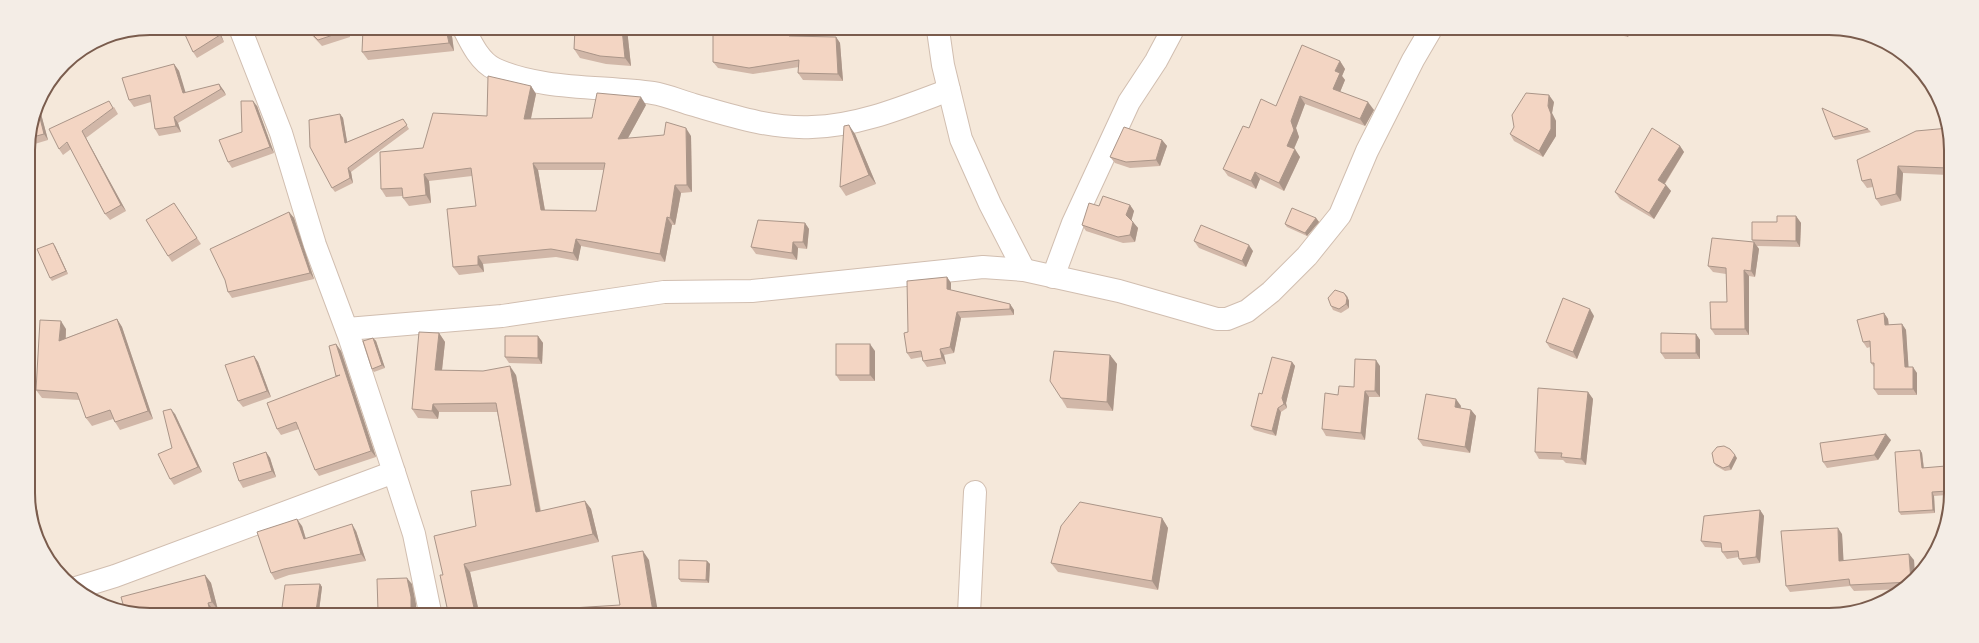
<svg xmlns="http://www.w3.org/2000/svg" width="1979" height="643" viewBox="0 0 1979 643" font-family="'Fira Sans Condensed',sans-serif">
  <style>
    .residential { fill: #f5e8da }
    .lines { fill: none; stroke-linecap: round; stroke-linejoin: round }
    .minor-casing { stroke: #d1beb0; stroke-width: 24 }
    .minor { stroke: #fff; stroke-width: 22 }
    .wall { fill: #d1b7a8; fill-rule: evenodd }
    .shaded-wall { fill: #aa9588 }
    .building { fill: #f3d5c3; stroke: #aa9588; fill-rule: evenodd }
    .rim { fill: none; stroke: #7a5c4d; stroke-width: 2 }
  </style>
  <rect width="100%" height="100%" fill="#fdf6ec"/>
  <!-- residential -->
  <path class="residential" d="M150,28l1711,4 29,12 31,25 28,57 -2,399 -16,36 -27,29 -35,18 -32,7 -1719,-4 -29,-12 -31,-25 -28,-57 -2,-375 9,-39 27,-40 39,-26z"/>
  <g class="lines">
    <defs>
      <g id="minor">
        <path d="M240,28l41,105 34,112 34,91 45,136 20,62 16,78"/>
        <path d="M464,29c7,14 16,33 31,40 45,21 108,17 158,24 13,2 27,8 41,12 38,11 78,24 118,22 47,-1 94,-21 137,-37"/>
        <path d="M938,30l5,35 18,74 29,65 34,66"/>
        <path d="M1053,277l20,-54 56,-121 27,-41 16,-30"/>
        <path d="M347,329l155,-13 162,-24 88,-1 231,-24 41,3 95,21 98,28h10l20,-8 24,-19 36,-36 33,-41 27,-64 46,-91 17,-29"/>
        <path d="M76,588l39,-12 279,-104"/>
        <path d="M969,613l6,-121"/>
      </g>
    </defs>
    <!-- minor casing -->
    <use href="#minor" class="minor-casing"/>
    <!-- minor -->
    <use href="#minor" class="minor"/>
  </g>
  <!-- wall -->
  <g class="wall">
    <path d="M218,28l6,14 -27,16 -4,-6z"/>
    <path d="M305,28h41l4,9 -28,9z"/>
    <path d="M451,29l3,22 -86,9 -6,-8z"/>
    <path d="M575,29h52l4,37 -25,-2 -26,-6 -6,-9z"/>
    <path d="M713,29l80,1 1,6 42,1 4,6 3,38 -40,-1 -5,-7 1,-6 -46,7 -35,-6 -5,-6z"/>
    <path d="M1608,32h22l-2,5z"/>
    <path d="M1340,61l5,8 -3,7 3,4 -5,12 34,18 -9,16 -60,-22 -9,24 3,9 -5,12 6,8 -16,34 -24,-12 -4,10 -28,-13 -5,-7 26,-41 27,-22z"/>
    <path d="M174,64l5,7 6,22 34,-9 5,7 2,4 -48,28 3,9 -22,4 -4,-7 -4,-27 -17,5 -5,-7z"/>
    <path d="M531,86l5,8 -5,25 61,-1 54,-13 -18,33 63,-2 1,56 -11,1 -6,32h-3l-7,37 -84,-16 -3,15 -22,-4 -73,7 1,8 -25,3 -6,-8 23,-61 -4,-30 -43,5 2,22 -22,3 -6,-8v-2l-17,1 -5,-8zM538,170h66l-8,41 -51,-1z"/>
    <path d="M1554,102l-2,11 4,8v15l-13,21 -29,-16 -4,-7z"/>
    <path d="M37,105l3,5 8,30 -20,6v-4z"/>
    <path d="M257,106l17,47 -42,15 -4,-6 14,-30z"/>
    <path d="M114,107l4,7 -32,24 40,73 -16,9 -5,-6 -34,-65 -8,6 -4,-6z"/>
    <path d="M340,114l3,4 4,24 56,-23 6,10 -58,43 2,11 -18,9 -3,-4z"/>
    <path d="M1949,128l-1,47 -45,-2 -2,28 -20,5 -5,-7 -3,-12 -6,1 -5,-7z"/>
    <path d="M1868,129l3,3 -36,8 -2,-3z"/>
    <path d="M855,134l21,50 -30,12 -6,-9z"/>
    <path d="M1162,140l5,6 -7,20 -30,2 -15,-5 -5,-6z"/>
    <path d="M1680,146l4,6 -19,32 6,7 -17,28 -34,-20 -5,-7z"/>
    <path d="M174,203l27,41 -29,18 -4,-6z"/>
    <path d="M1130,205l4,6 -3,9 7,8 -3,14 -12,1 -37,-12 -4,-6 17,-19z"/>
    <path d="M289,212l5,6 20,61 -82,19 -4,-6z"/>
    <path d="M1796,216l5,7 -1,24 -43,-1 2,3 -4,28 -6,-1v59h-34l-4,-6 16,-27 -1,-28 -13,-2 -5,-6 46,-24 -2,-2 25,-18z"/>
    <path d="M1316,218l3,4 -12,14 -20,-9 -2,-3z"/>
    <path d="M805,223l4,6 -2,20 -9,-1 -1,12 -41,-6 -5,-7z"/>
    <path d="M1194,241l59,10 -7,16 -47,-19z"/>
    <path d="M55,246l13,28 -16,7 -2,-3z"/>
    <path d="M947,277l4,6v7l59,14 4,6v5l-53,3 -7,35 -10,2 2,9 -19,3 -4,-6 -1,-4 -11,2 -4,-6 1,-21z"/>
    <path d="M1347,296l2,5v7l-8,5 -8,-3 -2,-4z"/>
    <path d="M1884,313l4,6 1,6 13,-1 4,6 2,37 9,6v22h-39l-4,-6v-22l-3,-4 -1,-16 -3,1 -4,-6z"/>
    <path d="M1594,316l-17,43 -27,-11 -4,-6z"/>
    <path d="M117,319l5,8 31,92 -33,11 -5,-8 -2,-3 -21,7 -6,-8 -6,-18 -38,-2 -6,-8 30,-61v9z"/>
    <path d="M439,333l6,9 -3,28 74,5 25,136 44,-10 6,8 8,33 -129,30 9,40h-31l-5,-37 33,-49 35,-41 -14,-73h-58l-1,7 -20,-1 -6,-9z"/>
    <path d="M1696,334l4,6v19h-35l-4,-6z"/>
    <path d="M538,336l5,7 -1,21 -33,-1 -4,-6z"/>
    <path d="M373,338l3,3 9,27 -11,4 -2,-3z"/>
    <path d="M336,344l5,7 35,106 -57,19 -4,-6 -16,-41 -18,6 -4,-6 59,-52z"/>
    <path d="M875,351v30h-35l-4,-6z"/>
    <path d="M1110,355l7,9 -4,47 -46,-3 -6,-10z"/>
    <path d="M254,356l4,6 13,35 -28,10 -5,-6z"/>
    <path d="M1292,362l3,4 -9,37 1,5 -6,4 -5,24 -22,-6 -3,-4 11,-32z"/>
    <path d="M1380,366v31h-11l-4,43 -39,-4 -4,-7 16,-34 16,-8z"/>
    <path d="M1588,392l5,7 -7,66 -20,-2 -3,-3 -24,-1 -4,-7z"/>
    <path d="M1461,406l-1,2 11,2 5,6 -6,37 -47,-7 -5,-7z"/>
    <path d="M175,414l27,58 -28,13 -4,-6 2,-31z"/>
    <path d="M1891,440l-13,20 -51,8 -4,-6z"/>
    <path d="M1920,450l2,3 2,15 23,-1v28l-13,1 1,17 -34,2 -2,-3z"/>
    <path d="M266,452l4,6 6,19 -33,11 -4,-7z"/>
    <path d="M1737,458l-6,12 -6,1 -9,-5 -2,-3z"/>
    <path d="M30,485l8,28 -8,2z"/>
    <path d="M1760,510l4,6 -4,47 -17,2 -4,-6v-2l-12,2 -5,-7v-4l-17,-1 -4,-6z"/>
    <path d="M1162,518l6,10 -10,62 -100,-18 -7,-9z"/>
    <path d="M302,526l4,13 50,-8 10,30 -77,14 -14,5 -4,-7z"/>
    <path d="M1842,534l1,26h71l1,18 -11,11 -50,2 -4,-5 -60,6 -4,-6z"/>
    <path d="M707,561l3,3 -1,19 -28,-1 -2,-3z"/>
    <path d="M205,575l6,8 7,27 -2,1h-91z"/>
    <path d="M320,584l2,3 -3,24h-34l-3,-3z"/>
  </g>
  <!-- shaded-wall -->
  <g class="shaded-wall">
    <path d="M217,28h1l6,14 -4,-7z"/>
    <path d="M344,28h2l4,9 -5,-6z"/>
    <path d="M446,29h5l3,22 -5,-8z"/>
    <path d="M622,29h5l4,37 -6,-8z"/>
    <path d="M789,30h4l1,12 -5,-6z"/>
    <path d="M1624,32h6l-2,5z"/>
    <path d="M836,37l4,6 3,38 -5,-7z"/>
    <path d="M1340,61l5,8 -3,7 3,4 -7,17 -5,-8 2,-18z"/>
    <path d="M174,64l5,7 9,29 -5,-7z"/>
    <path d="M219,84l5,7 2,4 -5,-6z"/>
    <path d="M531,86l5,8 -7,33 -5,-8z"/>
    <path d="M1549,95l5,7 -2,11 4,8v15l-13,21 -4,-6 9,-45z"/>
    <path d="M1300,96l5,8 -9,24 3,9 -7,16 -5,-7 4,-25z"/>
    <path d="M641,97l5,8 -23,42 -5,-8z"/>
    <path d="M253,101l4,5 17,47 -4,-6z"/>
    <path d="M1368,102l6,8 -9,16 -5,-7z"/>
    <path d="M37,105l3,5 8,30 -4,-6 -7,-28z"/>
    <path d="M340,114l3,4 5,29 -3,-4z"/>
    <path d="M174,117l4,6 3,9 -5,-6z"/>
    <path d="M849,125l6,9 21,50 -7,-9z"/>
    <path d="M686,128l5,8 1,56 -5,-7z"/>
    <path d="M82,131l4,7 40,73 -5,-6z"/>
    <path d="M1162,140l5,6 -7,20 -4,-6z"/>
    <path d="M1680,146l4,6 -21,34 -5,-6z"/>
    <path d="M1295,149l5,8 -16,34 -5,-8z"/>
    <path d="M533,163l5,7 8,47 -5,-7z"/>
    <path d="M1898,166l5,7 -2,28 -5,-7z"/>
    <path d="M348,168l3,4 2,11 -3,-5z"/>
    <path d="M1255,172l5,7 -4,10 -5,-8z"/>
    <path d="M424,174l5,7 2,22 -5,-8z"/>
    <path d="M675,185l6,8 -6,32 -5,-7z"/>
    <path d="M1666,185l5,6 -17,28 -5,-6z"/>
    <path d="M1130,205l4,6 -3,11 -5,-7z"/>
    <path d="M289,212l5,6 20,61 -4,-6z"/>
    <path d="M1796,216l5,7 -1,24 -4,-6z"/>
    <path d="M667,217l5,8 -7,37 -5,-8z"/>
    <path d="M1316,218l3,4 -12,14 -2,-3z"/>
    <path d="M1133,222l5,6 -3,14 -5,-7z"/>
    <path d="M805,223l4,6 -2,20 -4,-7z"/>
    <path d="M576,239l5,7 -3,15 -5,-8z"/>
    <path d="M793,242l5,6 -1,12 -5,-7z"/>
    <path d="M1754,242l5,7 -4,28 -4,-6z"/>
    <path d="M53,243l2,3 13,28 -2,-3z"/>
    <path d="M1249,245l4,6 -7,16 -4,-6z"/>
    <path d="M478,256l5,8 1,8 -6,-7z"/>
    <path d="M1744,270l5,6v59l-4,-6z"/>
    <path d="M947,277l4,6v12l-4,-6z"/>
    <path d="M1344,293l3,3 2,5v7l-3,-4z"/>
    <path d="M1010,304l4,6v5l-4,-6z"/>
    <path d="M1590,309l4,7 -17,43 -4,-7z"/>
    <path d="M957,312l4,6 -7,35 -4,-6z"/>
    <path d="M1884,313l4,6 1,12 -4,-6z"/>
    <path d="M117,319l5,8 31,92 -5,-8z"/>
    <path d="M61,321l5,8 -1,19 -6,-7z"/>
    <path d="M1902,324l4,6 3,43 -4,-6z"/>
    <path d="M439,333l6,9 -4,37 -6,-9z"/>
    <path d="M1696,334l4,6v19l-4,-6z"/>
    <path d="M538,336l5,7 -1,21 -4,-6z"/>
    <path d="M373,338l3,3 9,27 -3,-3z"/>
    <path d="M336,344l5,7 35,106 -5,-6z"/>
    <path d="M870,344l5,7v30l-5,-6z"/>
    <path d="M940,349l4,6 2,9 -4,-6z"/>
    <path d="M1110,355l7,9 -4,47 -6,-9z"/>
    <path d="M254,356l4,6 13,35 -4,-6z"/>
    <path d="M1376,360l4,6v31l-5,-6z"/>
    <path d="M1292,362l3,4 -9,37 1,5 -3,-4 -2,-6z"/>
    <path d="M510,366l6,9 26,146 -6,-9z"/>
    <path d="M1913,367l4,6v22l-4,-6z"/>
    <path d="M1365,391l4,6 -4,43 -4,-7z"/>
    <path d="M1588,392l5,7 -7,66 -5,-6z"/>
    <path d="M1456,399l5,7 -2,8 -4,-7z"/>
    <path d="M433,404l6,8 -1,7 -6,-8z"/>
    <path d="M1278,408l3,4 -5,24 -4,-5z"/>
    <path d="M171,409l4,5 27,58 -4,-5z"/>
    <path d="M1471,410l5,6 -6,37 -5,-6z"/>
    <path d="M1886,434l5,6 -13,20 -4,-5z"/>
    <path d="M1920,450l2,3 2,18 -2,-3z"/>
    <path d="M266,452l4,6 6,19 -4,-6z"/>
    <path d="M1735,455l2,3 -6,12 -2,-4z"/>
    <path d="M30,485l8,28 -5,-7 -3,-9z"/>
    <path d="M1932,492l2,4 1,17 -2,-3z"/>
    <path d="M585,501l6,8 8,33 -6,-8z"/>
    <path d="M1760,510l4,6 -4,47 -4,-6z"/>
    <path d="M1162,518l6,10 -10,62 -6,-9z"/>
    <path d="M297,519l5,7 6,20 -4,-7z"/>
    <path d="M352,524l4,7 10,30 -5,-7z"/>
    <path d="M1838,528l4,6 2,33 -5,-6z"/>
    <path d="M643,551l6,9 9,52h-5z"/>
    <path d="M1909,554l5,6 1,18 -4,4z"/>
    <path d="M707,561l3,3 -1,19 -3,-3z"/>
    <path d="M464,564l6,8 9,40h-4z"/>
    <path d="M205,575l6,8 7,27 -6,-8z"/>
    <path d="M407,578l5,6 4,20v7h-5z"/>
    <path d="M320,584l2,3 -3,24h-3z"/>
    <path d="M208,603l6,8h-4z"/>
  </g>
  <!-- building -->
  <g class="building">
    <path d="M182,28h35l3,7 -27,17z"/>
    <path d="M306,28h38l1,3 -27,9z"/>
    <path d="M363,29h83l3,14 -87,9z"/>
    <path d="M575,29h47l3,29 -25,-2 -26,-7z"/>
    <path d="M713,29l76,1v6l47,1 2,37 -40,-1 1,-13 -50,8 -36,-6z"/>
    <path d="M1302,45l38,16 -5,10 5,2 -7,16 35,13 -8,17 -60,-23 -9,25 3,9 -7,16 8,3 -16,34 -24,-11 -4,9 -28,-12 20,-43 6,2 12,-29 15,7z"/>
    <path d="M174,64l9,29 36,-9 2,5 -47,28 2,9 -21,3 -5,-34 -21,5 -7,-22z"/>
    <path d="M488,76l43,10 -7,33 68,-1 5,-25 44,4 -23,42 46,-4 2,-13 20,6 1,57h-12l-5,33 -3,-1 -7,37 -84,-15 -3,14 -22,-4 -73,7v9l-25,2 -6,-58 29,-3 -5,-38 -47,6 2,21 -23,3 -1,-10 -21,1 -1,-37 43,-4 10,-35 54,3zM533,163h72l-9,48 -55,-1z"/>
    <path d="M1526,93l23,2 -1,11 3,8v15l-12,22 -29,-17 4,-7 -2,-12z"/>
    <path d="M109,101l4,7 -31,23 39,74 -16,9 -38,-72 -8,7 -10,-20z"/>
    <path d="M241,101h12l17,46 -42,15 -9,-22 23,-8z"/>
    <path d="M37,106l7,28 -15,4z"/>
    <path d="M1822,108l46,21 -35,8z"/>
    <path d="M340,114l5,29 58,-24 4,6 -59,43 2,10 -18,10 -22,-41 -1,-27z"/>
    <path d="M849,125l20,50 -29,12 4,-61z"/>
    <path d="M1124,127l38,13 -6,20 -30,2 -16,-5z"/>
    <path d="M1652,128l28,18 -22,34 8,5 -17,28 -34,-21z"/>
    <path d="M1949,128l-1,40 -50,-2 -2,28 -20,5 -5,-20 -9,2 -5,-21 59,-29z"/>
    <path d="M1103,196l27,9 -4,10 7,7 -3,13 -12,2 -36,-12 7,-22 10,3z"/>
    <path d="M174,203l23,35 -29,18 -22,-36z"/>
    <path d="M1292,208l24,10 -11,15 -20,-9z"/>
    <path d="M289,212l21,61 -82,19 -3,-12 -15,-31z"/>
    <path d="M1777,216h19v25l-44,-1v-18h25z"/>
    <path d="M758,220l47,3 -2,19h-10l-1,11 -41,-6z"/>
    <path d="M1201,225l48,20 -7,16 -48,-20z"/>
    <path d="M1712,238l42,4 -3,29 -7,-1 1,59h-34l-1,-27h17l-1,-34 -18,-2z"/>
    <path d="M53,243l13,28 -16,7 -13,-29z"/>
    <path d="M947,277v12l63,15v5l-53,3 -7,35 -10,2 2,9 -19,3 -2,-10 -14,2 -3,-20 4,-1 -1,-51z"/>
    <path d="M1335,290l9,3 3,5 -1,6 -7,5 -8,-3 -3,-8z"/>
    <path d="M1563,298l27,11 -17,43 -27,-10z"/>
    <path d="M1884,313l1,12 17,-1 3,43h8v22h-39v-26h-3l-1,-22 -7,1 -6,-22z"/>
    <path d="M117,319l31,92 -33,11 -5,-12 -24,8 -9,-25 -41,-3 4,-70 21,1 -2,20z"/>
    <path d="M419,332l20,1 -4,37 48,1 27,-5 26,146 49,-11 8,33 -129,30 11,48h-27l-8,-37h3l-9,-39 42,-10 -5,-35 40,-6 -15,-82 -63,1 -1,7 -20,-2z"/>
    <path d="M1661,333l35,1v19h-35z"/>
    <path d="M505,336h33v22l-33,-1z"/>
    <path d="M373,338l9,27 -10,4 -9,-28z"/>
    <path d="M336,344l35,107 -56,19 -19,-48 -19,7 -10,-26 73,-28 -4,1 -7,-30z"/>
    <rect x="836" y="344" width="34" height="31"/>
    <path d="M1054,351l56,4 -3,47 -46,-4 -11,-17z"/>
    <path d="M254,356l13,35 -29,10 -13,-36z"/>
    <path d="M1272,357l20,5 -10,36 2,6 -6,4 -6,23 -21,-5 8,-33 3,1z"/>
    <path d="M1355,359l21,1 -1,31h-10l-4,42 -39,-4 3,-36 13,2 1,-9 15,1z"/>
    <path d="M1538,388l50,4 -7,67 -20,-2 1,-4 -27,-1z"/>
    <path d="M1426,394l30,5 -1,8 16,3 -6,37 -47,-8z"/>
    <path d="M171,409l27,58 -28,12 -12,-25 14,-6 -9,-37z"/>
    <path d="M1886,434l-12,21 -51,7 -3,-19z"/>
    <path d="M1724,446l6,3 5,6 -6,11 -6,2 -9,-5 -2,-10 5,-6z"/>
    <path d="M1920,450l2,18 24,-2 1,25 -15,1 1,18 -34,2 -4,-60z"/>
    <path d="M266,452l6,19 -33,10 -6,-18z"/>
    <path d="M30,497l3,9 -3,1z"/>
    <path d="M1080,502l82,16 -10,63 -101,-18 10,-37z"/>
    <path d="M1760,510l-4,47 -17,2 -1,-8 -16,1 -1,-9 -20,-2 3,-25z"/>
    <path d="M297,519l7,20 48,-15 9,30 -77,15 -13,4 -14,-41z"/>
    <path d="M1838,528l1,33 70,-7 2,28 -61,3 -1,-6 -63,7 -5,-55z"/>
    <path d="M643,551l10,61h-97v-3l64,-4 -8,-49z"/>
    <path d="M679,560l28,1 -1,19 -27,-1z"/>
    <path d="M205,575l7,27 -4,1 2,8h-85l-4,-14z"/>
    <path d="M407,578l4,19v14h-33l-1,-32z"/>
    <path d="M320,584l-4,27h-7l-27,-3 3,-23z"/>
  </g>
  <!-- crop -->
  <path d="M0 0H1979V643H0ZM150 35H1829A115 115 0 0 1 1944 150V493A115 115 0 0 1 1829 608H150A115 115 0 0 1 35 493V150A115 115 0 0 1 150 35Z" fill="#f4ede6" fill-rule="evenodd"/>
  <path class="rim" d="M150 35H1829A115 115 0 0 1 1944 150V493A115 115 0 0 1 1829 608H150A115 115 0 0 1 35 493V150A115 115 0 0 1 150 35Z"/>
</svg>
